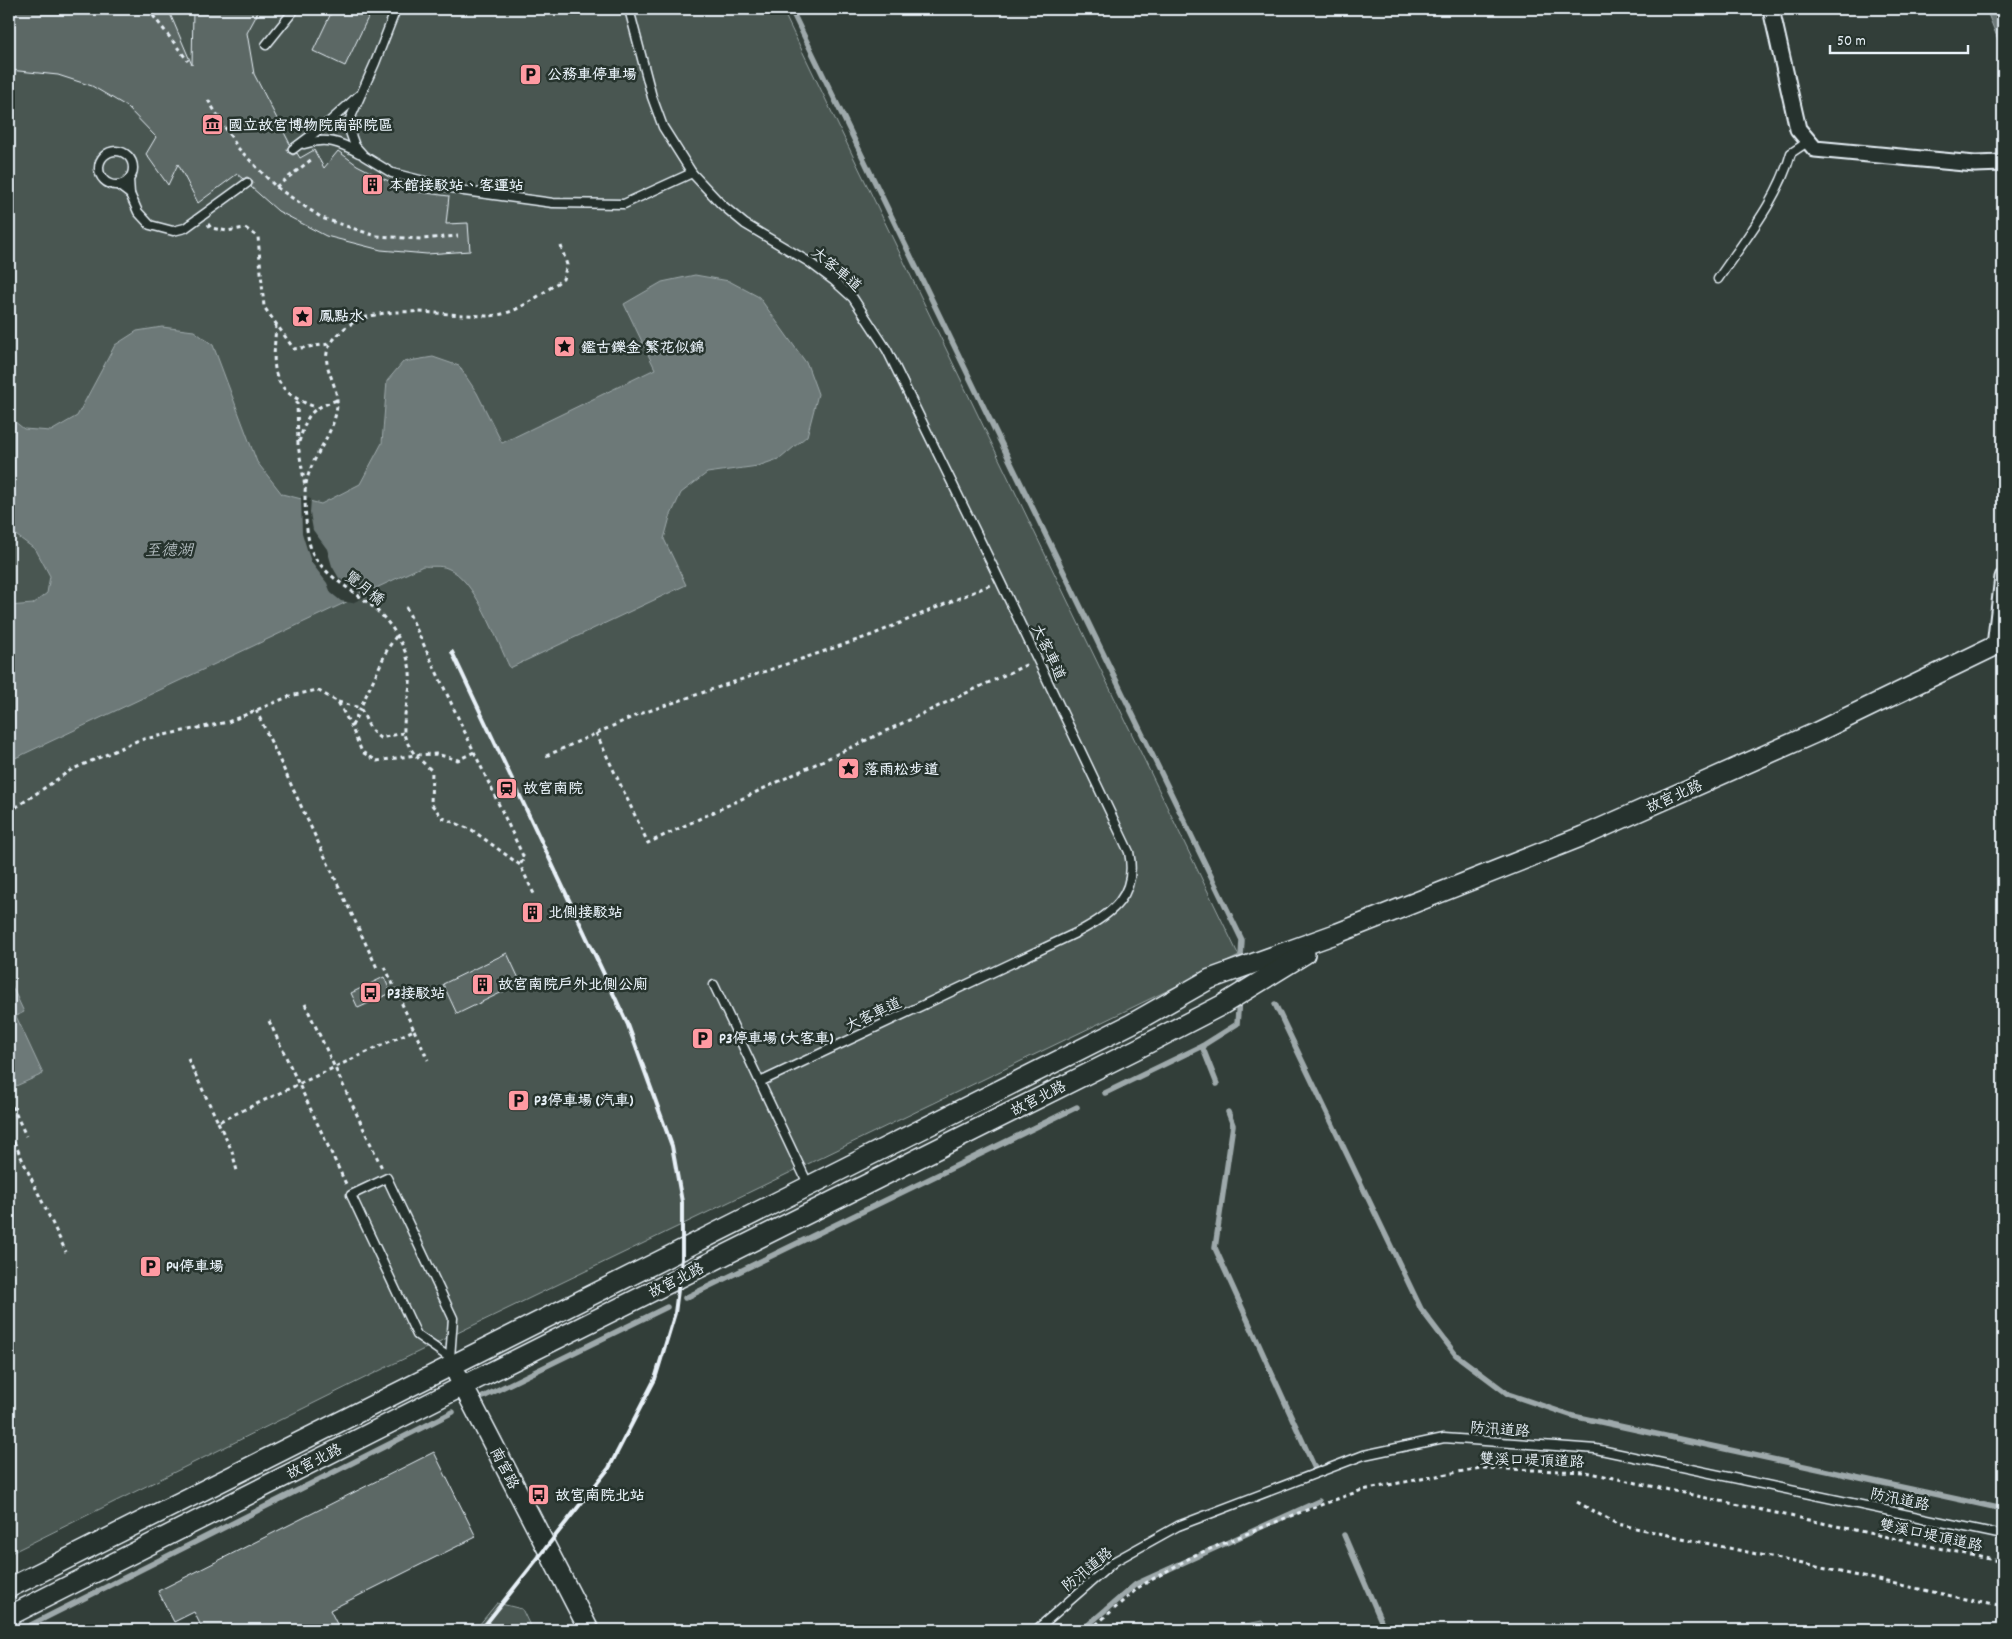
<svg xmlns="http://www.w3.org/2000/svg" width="2012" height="1639" viewBox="0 0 2012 1639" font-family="Dekko,'LXGW WenKai TC',sans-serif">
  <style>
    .green { fill: #495651; stroke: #98a4a4 }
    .water { fill: #6d7978; stroke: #9ea9ab }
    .pier { fill: #323e39 }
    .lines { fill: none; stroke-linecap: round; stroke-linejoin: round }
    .stream { stroke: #9ea9ab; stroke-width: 5.5 }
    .building { fill: #5c6865; stroke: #e8f1f8 }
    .service-casing { stroke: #e8f1f8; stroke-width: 11 }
    .minor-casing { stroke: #e8f1f8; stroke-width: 19 }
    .tertiary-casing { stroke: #e8f1f8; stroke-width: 22 }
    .path { stroke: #e8f1f8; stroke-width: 3; stroke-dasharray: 4 4; stroke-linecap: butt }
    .service { stroke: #26332d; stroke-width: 8 }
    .minor { stroke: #26332d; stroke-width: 15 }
    .tertiary { stroke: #26332d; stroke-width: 19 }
    .rail { stroke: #e8f1f8; stroke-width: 4 }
    .labels { text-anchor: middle; stroke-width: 5; stroke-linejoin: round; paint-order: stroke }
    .poi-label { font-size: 15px; font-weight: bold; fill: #e8f1f8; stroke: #26332d; text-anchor: start }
    .street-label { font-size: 15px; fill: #e8f1f8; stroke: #26332d }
    .water-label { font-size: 16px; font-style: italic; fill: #b1bbbe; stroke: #26332d }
  </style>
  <rect width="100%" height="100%" fill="#323e39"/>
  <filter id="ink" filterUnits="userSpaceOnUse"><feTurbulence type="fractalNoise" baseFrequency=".02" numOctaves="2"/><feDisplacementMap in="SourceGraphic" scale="10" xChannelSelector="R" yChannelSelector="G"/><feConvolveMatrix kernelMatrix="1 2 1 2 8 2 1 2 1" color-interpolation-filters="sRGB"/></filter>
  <g filter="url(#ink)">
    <!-- green -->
    <g class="green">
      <path d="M9,9h773l457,947 -848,409 -382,189z"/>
      <path d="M497,1603l25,6 10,21h-57z"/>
      <path d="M1263,1621l6,9h-58z"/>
    </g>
    <!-- water -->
    <g class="water">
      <path d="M1986,9h17v43z"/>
      <path d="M695,275l34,6 30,16 48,67 11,30 -11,42 -26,22 -23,8 -51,7 -26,20 -11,24 -6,22 22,46 -176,83c-13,-27 -35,-90 -63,-100 -7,-3 -17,-1 -24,-2l-414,195v-155l24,-2 14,-11 3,-17 -14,-26 -27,-20v-113l15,12 27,2 26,-15 38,-71 22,-14 25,-4 32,4 19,14 44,117 25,32 39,10 39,-20 22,-41 5,-62 16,-19 30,-5 26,9 18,27 25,50 153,-74 -31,-65 38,-22z"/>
      <path d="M9,980l15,32 -8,4 27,58 -27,12 -7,-15 5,-3 -5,-12z"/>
    </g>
    <!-- pier -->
    <path class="pier" d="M301,496l10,3 -1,14 3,17 14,19 5,17 7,12 26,19 -13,6 -11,-2 -10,-8 -4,-10 -16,-21 -9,-29z"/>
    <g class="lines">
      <!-- stream -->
      <g class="stream">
        <path d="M791,9l451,931 -3,50"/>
        <path d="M1275,1004l146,305 35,46 52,39 65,22 430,93"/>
        <path d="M1202,1046l35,-22 2,-24"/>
        <path d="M1105,1093l97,-47 15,38"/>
        <path d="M1228,1112l5,13 -18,123 102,225"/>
        <path d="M685,1298l392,-191"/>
        <path d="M483,1397l184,-90"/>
        <path d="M1344,1535l41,95"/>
        <path d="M21,1630l432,-218"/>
        <path d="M1082,1630l54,-46 183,-83"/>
      </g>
    </g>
    <!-- building -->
    <g class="building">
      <path d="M9,9h159l24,56 1,-56h67l-13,24 7,41 36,70 -3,5 2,4 4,2 4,-2 3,5 14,-8 10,18 14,-17 19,14 27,14 34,13 31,4 -3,28 22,-1 2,28 -43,3 -46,-4 -55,-14 -48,-25 -27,-24 2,-4 -2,-4 -4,-2 -4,2 -6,-5 -39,29 -20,-39 -10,21 -22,-31 10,-17 -30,-31 -34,-20 -34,-11 -49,-5z"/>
      <path d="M333,9h39l-27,57 -32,-15z"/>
      <path d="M507,953l14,30 -64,31 -14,-30z"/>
      <path d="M384,977l7,16 -33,15 -7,-15z"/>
      <path d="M434,1452l42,85 -146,73 10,20h-137l-9,-18 -20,10 -16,-31z"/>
    </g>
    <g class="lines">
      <defs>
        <g id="service">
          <path d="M396,9l-21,54 -25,56v13l5,14 9,10 28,17 72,18 89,12 71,1 68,-31"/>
          <path d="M629,9l23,88 11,30 29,46 29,31 24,20 64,38 24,18 20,18 34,52 113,231 129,271c9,43 -17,62 -51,80l-318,150"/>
          <path d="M266,45l29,-36"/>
          <path d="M304,144c22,-7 36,-2 55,9"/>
          <path d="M293,149l36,-27 29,-26"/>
          <circle cx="116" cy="168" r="17"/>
          <path d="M118,185l12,9 -1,-15"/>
          <path d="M130,194l8,18 12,13 23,6 12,-3 62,-45"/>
          <path d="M1718,279c27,-40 60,-79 73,-126l18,-12"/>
          <path d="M714,985l95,201"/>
          <path d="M387,1178l66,140 -3,40 -33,-23 -66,-140z"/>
          <path d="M1036,1630l79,-69 63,-35 186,-71 80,-17 152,11 407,86"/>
        </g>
        <g id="minor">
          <path d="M1771,9l27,120 17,20 160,15 28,-1"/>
          <path d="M1995,646l8,-69"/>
        </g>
        <g id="tertiary">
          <path d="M458,1376l131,254"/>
          <path d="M9,1588l1122,-564 79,-45 128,-46 245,-97 232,-103 188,-91"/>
          <path d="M9,1616l454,-230 674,-337 85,-44 83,-51"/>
        </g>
      </defs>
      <!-- service casing -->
      <use href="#service" class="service-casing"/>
      <!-- minor casing -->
      <use href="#minor" class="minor-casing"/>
      <!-- tertiary casing -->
      <use href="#tertiary" class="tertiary-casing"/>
      <!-- path -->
      <g class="path">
        <path d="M148,9l40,52"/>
        <path d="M208,100l30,48 38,39 46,31 54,18 45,3 37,-3"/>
        <path d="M276,187l36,-28"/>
        <path d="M208,224l3,4 16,3 18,-3 13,9 6,70 30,42 35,-5"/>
        <path d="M276,325c-3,45 -8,64 39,82"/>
        <path d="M297,401l1,44 7,41"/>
        <path d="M299,442c9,-29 10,-32 38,-42"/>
        <path d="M406,607l118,251 -4,7"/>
        <path d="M338,702l22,6c8,13 7,21 20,30l23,-5"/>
        <path d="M256,710l122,260"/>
        <path d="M352,726l36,-78 9,-13"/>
        <path d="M596,733l52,110 380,-179"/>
        <path d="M474,752l-16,8 -22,-6 -21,1c-4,-6 -11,-16 -11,-23 -1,-30 13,-47 2,-78 -7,-19 -20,-36 -35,-49 -20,-16 -43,-27 -57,-49 -8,-14 -9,-47 -9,-63 1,-33 30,-56 32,-88 2,-25 -23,-44 -2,-67 4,-4 9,-10 14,-13 33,-20 78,-12 115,-10 11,0 22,2 33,0 23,-3 48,-24 66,-36l4,-14 -6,-19"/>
        <path d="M546,756l91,-41 235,-80 118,-50"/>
        <path d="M9,812l62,-42 68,-30 89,-18 62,-26 27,-6 21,12 13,24 11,26 15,9 38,-6 17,16 -1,33 12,14 29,12 48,35 15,31"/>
        <path d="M305,1004l77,164"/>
        <path d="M269,1021l77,163"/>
        <path d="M414,1030l14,30"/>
        <path d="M188,1059l30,63 196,-92 -29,-63"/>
        <path d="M9,1099l17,37"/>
        <path d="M218,1122l14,29 5,20"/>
        <path d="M14,1142l52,110"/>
        <path d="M1577,1502l40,22 386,83"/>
        <path d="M1090,1630l49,-43 56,-32 98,-40 69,-25 118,-22 106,4 417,90"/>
      </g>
      <!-- service -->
      <use href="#service" class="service"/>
      <!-- minor -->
      <use href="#minor" class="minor"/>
      <!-- tertiary -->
      <use href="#tertiary" class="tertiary"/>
      <!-- rail -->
      <path class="rail" d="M452,652l176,373 44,121 10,56v57l-7,54 -20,66 -46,89 -128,162"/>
    </g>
  </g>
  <!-- icons -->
  <defs>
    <symbol id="parking-square" viewBox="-11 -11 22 22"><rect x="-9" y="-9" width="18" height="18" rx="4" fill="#ff9aa2" stroke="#26332d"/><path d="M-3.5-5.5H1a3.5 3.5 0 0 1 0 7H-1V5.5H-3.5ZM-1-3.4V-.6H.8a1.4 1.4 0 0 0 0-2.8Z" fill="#111"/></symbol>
    <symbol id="museum-square" viewBox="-11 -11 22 22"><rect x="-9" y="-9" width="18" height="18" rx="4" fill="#ff9aa2" stroke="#26332d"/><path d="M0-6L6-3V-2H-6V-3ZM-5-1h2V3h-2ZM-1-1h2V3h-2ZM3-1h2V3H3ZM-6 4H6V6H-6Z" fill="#111"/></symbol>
    <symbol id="building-square" viewBox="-11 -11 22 22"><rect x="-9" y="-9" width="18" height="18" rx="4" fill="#ff9aa2" stroke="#26332d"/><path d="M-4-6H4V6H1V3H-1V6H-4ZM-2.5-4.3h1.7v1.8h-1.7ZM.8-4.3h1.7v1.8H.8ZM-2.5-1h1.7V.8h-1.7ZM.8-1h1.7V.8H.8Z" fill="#111"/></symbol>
    <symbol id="sight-square" viewBox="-11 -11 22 22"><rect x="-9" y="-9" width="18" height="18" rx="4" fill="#ff9aa2" stroke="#26332d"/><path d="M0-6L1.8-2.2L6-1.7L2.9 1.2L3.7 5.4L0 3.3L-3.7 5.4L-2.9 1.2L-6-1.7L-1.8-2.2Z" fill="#111"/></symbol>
    <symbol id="station-square" viewBox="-11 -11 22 22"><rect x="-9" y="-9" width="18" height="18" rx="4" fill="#ff9aa2" stroke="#26332d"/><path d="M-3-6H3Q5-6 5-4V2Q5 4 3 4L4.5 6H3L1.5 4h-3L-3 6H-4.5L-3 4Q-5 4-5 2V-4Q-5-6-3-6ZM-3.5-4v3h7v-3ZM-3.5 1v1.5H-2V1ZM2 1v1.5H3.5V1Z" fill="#111"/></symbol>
    <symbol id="bus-square" viewBox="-11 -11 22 22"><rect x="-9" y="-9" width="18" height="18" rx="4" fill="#ff9aa2" stroke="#26332d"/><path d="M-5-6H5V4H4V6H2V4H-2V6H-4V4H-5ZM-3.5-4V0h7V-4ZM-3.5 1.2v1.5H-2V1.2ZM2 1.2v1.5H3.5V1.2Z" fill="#111"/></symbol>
  </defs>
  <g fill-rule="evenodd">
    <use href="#parking-square" x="518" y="62" width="25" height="25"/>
    <use href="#museum-square" x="200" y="112" width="25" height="25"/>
    <use href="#building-square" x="360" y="172" width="25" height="25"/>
    <use href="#sight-square" x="290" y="304" width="25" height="25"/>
    <use href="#sight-square" x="552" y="334" width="25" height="25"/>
    <use href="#sight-square" x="836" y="756" width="25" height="25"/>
    <use href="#station-square" x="494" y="776" width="25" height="25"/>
    <use href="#building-square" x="520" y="900" width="25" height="25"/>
    <use href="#building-square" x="470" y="972" width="25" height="25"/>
    <use href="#bus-square" x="358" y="980" width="25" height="25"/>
    <use href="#parking-square" x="690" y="1026" width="25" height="25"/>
    <use href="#parking-square" x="506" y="1088" width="25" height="25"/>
    <use href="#parking-square" x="138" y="1254" width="25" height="25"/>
    <use href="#bus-square" x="526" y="1482" width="25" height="25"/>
  </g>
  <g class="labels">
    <!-- poi labels -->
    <g class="poi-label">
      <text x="547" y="79">公務車停車場</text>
      <text x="228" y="130">國立故宮博物院南部院區</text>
      <text x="389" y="190">本館接駁站、客運站</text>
      <text x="319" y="321">鳳點水</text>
      <text x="581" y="352">鑑古鑠金 繁花似錦</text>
      <text x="864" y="774">落雨松步道</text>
      <text x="523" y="793">故宮南院</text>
      <text x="548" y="917">北側接駁站</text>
      <text x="498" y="989">故宮南院戶外北側公廁</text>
      <text x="387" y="998">P3接駁站</text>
      <text x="719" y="1043">P3停車場 (大客車)</text>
      <text x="534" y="1105">P3停車場 (汽車)</text>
      <text x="166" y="1271">P4停車場</text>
      <text x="555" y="1500">故宮南院北站</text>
    </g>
    <!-- street labels -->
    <g class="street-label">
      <text transform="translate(837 269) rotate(40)" y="5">大客車道</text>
      <text transform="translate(365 588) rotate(38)" y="5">覽月橋</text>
      <text transform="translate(1049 652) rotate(65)" y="5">大客車道</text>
      <text transform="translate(1674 796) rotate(-24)" y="5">故宮北路</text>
      <text transform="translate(873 1014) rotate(-25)" y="5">大客車道</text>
      <text transform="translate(1038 1098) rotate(-27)" y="5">故宮北路</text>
      <text transform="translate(676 1280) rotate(-27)" y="5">故宮北路</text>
      <text transform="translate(1500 1429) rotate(4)" y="5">防汛道路</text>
      <text transform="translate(1532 1460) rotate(2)" y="5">雙溪口堤頂道路</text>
      <text transform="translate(314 1461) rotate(-27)" y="5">故宮北路</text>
      <text transform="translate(505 1468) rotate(63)" y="5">南宮路</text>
      <text transform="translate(1900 1499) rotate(12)" y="5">防汛道路</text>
      <text transform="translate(1931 1535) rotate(12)" y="5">雙溪口堤頂道路</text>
      <text transform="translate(1087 1569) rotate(-39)" y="5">防汛道路</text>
    </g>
    <!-- water labels -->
    <g class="water-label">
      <text x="169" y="555">至德湖</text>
    </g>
  </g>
  <!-- margin -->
  <rect width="2012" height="1639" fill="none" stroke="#26332d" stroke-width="30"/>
  <rect x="15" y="15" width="1982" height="1609" fill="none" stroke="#e8f1f8" stroke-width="2" filter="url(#ink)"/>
  <!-- scale -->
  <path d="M1830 45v8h138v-8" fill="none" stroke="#e8f1f8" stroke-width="2.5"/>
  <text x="1837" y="45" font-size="15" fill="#e8f1f8" stroke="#26332d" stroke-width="4" paint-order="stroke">50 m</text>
</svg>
